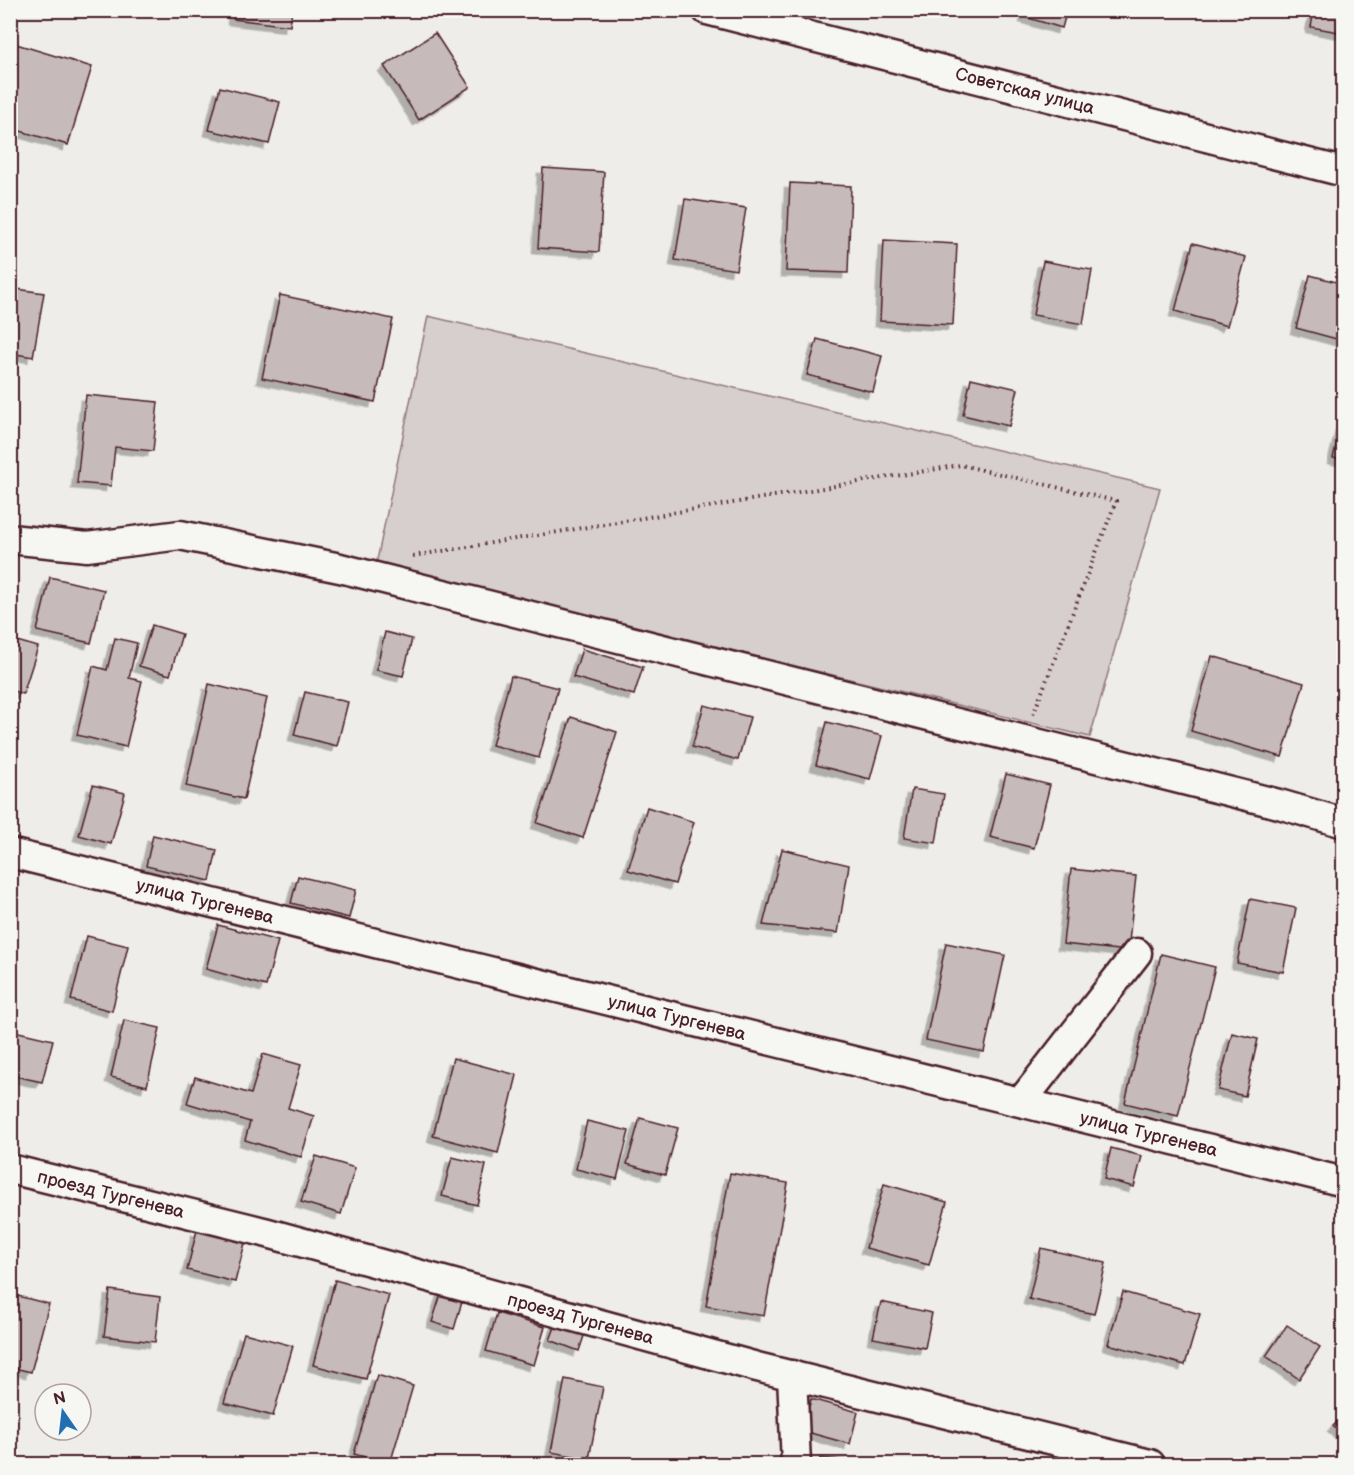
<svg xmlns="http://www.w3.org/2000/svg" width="1354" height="1475" viewBox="0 0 1354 1475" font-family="'Balsamiq Sans',sans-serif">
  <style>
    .green { fill: #d7cfce; stroke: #90777c; stroke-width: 1.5 }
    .building { fill: #c6babb; stroke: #4a1f2b; stroke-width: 1.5; filter: url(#shadow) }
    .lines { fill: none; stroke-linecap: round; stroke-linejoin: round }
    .minor-casing { stroke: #4a1f2b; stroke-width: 33 }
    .path { stroke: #4a1f2b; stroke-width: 4; stroke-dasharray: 1.5 4.5; stroke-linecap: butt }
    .minor { stroke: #f6f6f2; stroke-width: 28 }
    .labels { text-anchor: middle; stroke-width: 4.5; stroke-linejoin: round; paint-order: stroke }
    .street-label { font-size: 18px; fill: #4a1f2b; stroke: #f6f6f2 }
  </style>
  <defs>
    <filter id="shadow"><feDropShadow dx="-5.5" dy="5.5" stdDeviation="0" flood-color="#0004"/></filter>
  </defs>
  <rect width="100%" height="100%" fill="#efedea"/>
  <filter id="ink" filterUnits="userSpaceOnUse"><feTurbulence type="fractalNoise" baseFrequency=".0167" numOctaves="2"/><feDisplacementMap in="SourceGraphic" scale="12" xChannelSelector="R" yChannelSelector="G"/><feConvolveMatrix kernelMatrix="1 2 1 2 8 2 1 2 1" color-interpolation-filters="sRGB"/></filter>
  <g filter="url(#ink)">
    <!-- green -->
    <path class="green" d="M428,316l732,172 -70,249 -714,-172z"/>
    <!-- building -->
    <g class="building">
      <path d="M234,10h58l-2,16 -57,-7z"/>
      <path d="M1027,10h40l-5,18 -37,-11z"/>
      <path d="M1314,10h30v23l-33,-6z"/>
      <path d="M435,33l35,54 -51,33 -35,-54z"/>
      <path d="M13,43l79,24 -24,78 -58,-17v-77z"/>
      <path d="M220,87l60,15 -11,42 -60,-14z"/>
      <path d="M543,168l61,4 -5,80 -61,-4z"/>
      <path d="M790,183l61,3 -3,87 -62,-2z"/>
      <path d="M685,199l61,9 -10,62 -61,-10z"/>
      <path d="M884,240l73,4 -4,81 -73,-4z"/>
      <path d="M1193,243l53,14 -19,69 -52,-15z"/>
      <path d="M1043,261l49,9 -9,54 -50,-9z"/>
      <path d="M1310,275l34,9v57l-48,-13z"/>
      <path d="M10,288l34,5 -11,64 -23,-4z"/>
      <path d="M280,295l113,24 -18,83 -113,-24z"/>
      <path d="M817,339l65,17 -9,36 -66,-17z"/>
      <path d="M971,378l47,11 -9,37 -46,-11z"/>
      <path d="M86,395l72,7 -5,49 -38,-4 -4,39 -34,-3z"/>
      <path d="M1344,413v47l-11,-2z"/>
      <path d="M50,577l54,13 -13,53 -54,-12z"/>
      <path d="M152,625l30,9 -12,41 -31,-9z"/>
      <path d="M385,632l27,7 -9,37 -27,-6z"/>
      <path d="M115,638l22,5 -8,35 13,3 -16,66 -49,-12 16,-69 14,4z"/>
      <path d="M10,639l28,8 -15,47 -13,-4z"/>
      <path d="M582,649l61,18 -9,28 -61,-18z"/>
      <path d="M1212,656l92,27 -22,74 -91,-26z"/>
      <path d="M511,676l47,12 -19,70 -47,-13z"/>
      <path d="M209,684l58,14 -23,101 -58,-13z"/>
      <path d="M305,692l43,10 -11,44 -43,-11z"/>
      <path d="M704,705l46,12 -12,43 -46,-13z"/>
      <path d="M571,717l46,15 -34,106 -46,-15z"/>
      <path d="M827,722l55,14 -12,43 -54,-14z"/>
      <path d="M1006,774l44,11 -16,63 -44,-11z"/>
      <path d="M93,785l32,8 -14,51 -32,-9z"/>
      <path d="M912,789l32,5 -8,49 -32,-5z"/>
      <path d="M647,807l47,15 -19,62 -47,-14z"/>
      <path d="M153,835l64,15 -7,31 -64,-15z"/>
      <path d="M782,849l67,16 -11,68 -75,-8z"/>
      <path d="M1071,869l65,7 -8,75 -65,-7z"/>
      <path d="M298,876l58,14 -7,28 -58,-15z"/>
      <path d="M1250,899l46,9 -13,64 -46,-9z"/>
      <path d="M218,925l60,16 -12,45 -60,-17z"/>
      <path d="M87,936l41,10 -16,65 -41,-11z"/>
      <path d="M946,943l59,12 -21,97 -58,-12z"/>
      <path d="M1161,954l54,13 -37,149 -53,-13z"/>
      <path d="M124,1020l36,8 -13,58 -36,-9z"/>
      <path d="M10,1030l43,10 -11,42 -32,-7z"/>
      <path d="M1232,1033l26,6 -13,57 -27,-6z"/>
      <path d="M263,1054l38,11 -13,43 26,8 -13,41 -56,-17 5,-18 -63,-19 8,-26 56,17z"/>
      <path d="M453,1058l64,17 -19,78 -65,-17z"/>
      <path d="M640,1118l38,10 -13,47 -38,-11z"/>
      <path d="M587,1121l42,10 -12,48 -41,-10z"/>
      <path d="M1111,1148l31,8 -8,31 -30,-8z"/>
      <path d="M316,1156l39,12 -14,46 -40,-12z"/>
      <path d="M452,1157l34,8 -9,40 -35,-9z"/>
      <path d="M730,1173l58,10 -24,133 -58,-10z"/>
      <path d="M884,1184l63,18 -18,63 -63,-17z"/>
      <path d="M197,1230l48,13 -10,39 -48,-12z"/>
      <path d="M1041,1248l65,15 -12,51 -65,-15z"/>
      <path d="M335,1280l54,15 -23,84 -53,-14z"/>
      <path d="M110,1290l50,7 -5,45 -51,-6z"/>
      <path d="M442,1291l21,7 -9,31 -22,-7z"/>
      <path d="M1123,1292l77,22 -15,51 -77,-21z"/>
      <path d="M10,1294l39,10 -18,68 -21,-5z"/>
      <path d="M881,1302l51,11 -7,35 -52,-10z"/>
      <path d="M497,1313l48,14 -11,38 -48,-14z"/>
      <path d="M557,1322l28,11 -6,18 -29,-11z"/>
      <path d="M1287,1325l33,22 -21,32 -33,-23z"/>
      <path d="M244,1333l49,13 -20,70 -49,-13z"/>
      <path d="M377,1375l36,11 -23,78 -36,-10z"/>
      <path d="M565,1379l38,8 -14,72 -38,-7z"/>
      <path d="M811,1399l47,13 -8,32 -47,-13z"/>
      <path d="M1344,1416v21l-11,-11z"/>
      <path d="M820,1458l54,5v1h-55z"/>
    </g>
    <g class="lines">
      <defs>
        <g id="minor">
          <path id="s1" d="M707,10l637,162"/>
          <path d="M10,539l77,8 93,-12 160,33 939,236 65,19"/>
          <path id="s2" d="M10,853l1334,329"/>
          <path d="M1021,1102l116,-149"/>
          <path id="s3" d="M10,1169l254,63 493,135 393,97"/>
          <path d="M792,1375l4,89"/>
        </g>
      </defs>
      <!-- minor casing -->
      <use href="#minor" class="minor-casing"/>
      <!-- path -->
      <path class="path" d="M413,556l548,-91 155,36 -83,214"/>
      <!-- minor -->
      <use href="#minor" class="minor"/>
    </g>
  </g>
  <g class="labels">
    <!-- street labels -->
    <g class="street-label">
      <text dy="6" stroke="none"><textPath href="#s1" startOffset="328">Советская улица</textPath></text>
      <text dy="6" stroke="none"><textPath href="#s2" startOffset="201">улица Тургенева</textPath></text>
      <text dy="6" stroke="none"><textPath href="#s2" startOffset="687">улица Тургенева</textPath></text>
      <text dy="6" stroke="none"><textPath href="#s2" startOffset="1173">улица Тургенева</textPath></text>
      <text dy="6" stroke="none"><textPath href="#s3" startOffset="104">проезд Тургенева</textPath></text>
      <text dy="6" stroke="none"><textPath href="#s3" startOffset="590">проезд Тургенева</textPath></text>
    </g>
  </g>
  <!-- margin -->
  <rect width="1354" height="1475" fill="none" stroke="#f6f6f2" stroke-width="36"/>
  <rect x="18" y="18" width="1318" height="1439" fill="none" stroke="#4a1f2b" stroke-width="2" filter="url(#ink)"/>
  <!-- north arrow -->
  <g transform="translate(63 1412) rotate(346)"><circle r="28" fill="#f6f6f2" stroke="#b1a0a2" stroke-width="1.5"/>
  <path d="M0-4.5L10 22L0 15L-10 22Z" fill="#1f6fb2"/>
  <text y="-9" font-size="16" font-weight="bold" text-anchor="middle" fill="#4a1f2b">N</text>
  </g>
</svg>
